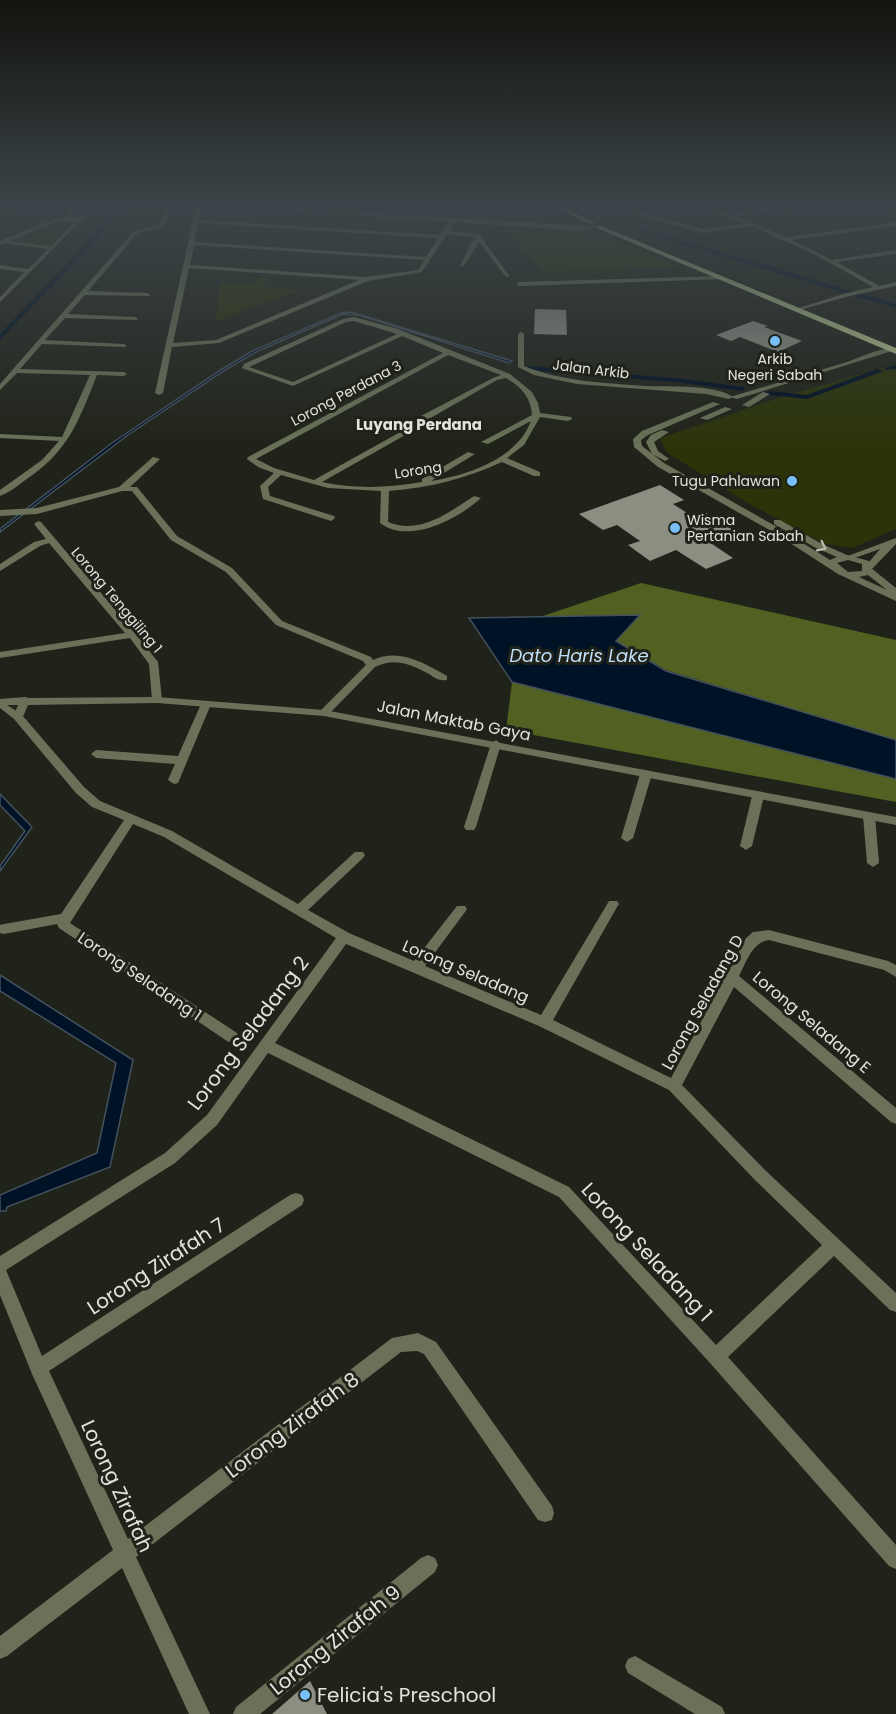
<svg xmlns="http://www.w3.org/2000/svg" width="896" height="1714" viewBox="0 0 896 1714" font-family="Poppins,sans-serif">
  <style>
    .green { fill: #2b3409 }
    .forest { fill: #526022 }
    .water { fill: #001226; stroke: #44515d; stroke-width: 1.5 }
    .lines { fill: none; stroke-linecap: round; stroke-linejoin: round }
    .stream { stroke: #44515d; stroke-width: 1.5 }
    .canal { fill: #001226; fill-rule: evenodd }
    .building { fill: #8b8f82 }
    .minor { fill: #6a7158; fill-rule: evenodd }
    .tertiary { fill: #6a7158; fill-rule: evenodd }
    .primary { fill: #b4c28d; fill-rule: evenodd }
    .oneway { stroke: #b7bbae }
    .poi-dot { fill: #79bff8; stroke: #202319; stroke-width: 2 }
    .labels { text-anchor: middle; stroke-width: 6; stroke-linejoin: round; paint-order: stroke }
    .far-poi-label { font-size: 14px; fill: #e1e3dc; stroke: #202319 }
    .far-street-label { font-size: 14px; fill: #e1e3dc; stroke: #202319 }
    .far-neighbourhood-label { font-size: 15px; font-weight: bold; fill: #e1e3dc; stroke: #202319 }
    .street-label { font-size: 16px; fill: #e1e3dc; stroke: #202319 }
    .water-label { font-size: 18px; font-style: italic; fill: #c1def7; stroke: #202319 }
    .near-street-label { font-size: 20px; fill: #e1e3dc; stroke: #202319 }
    .near-poi-label { font-size: 20px; fill: #e1e3dc; stroke: #202319; text-anchor: start }
  </style>
  <rect width="100%" height="100%" fill="#202319"/>
  <!-- green -->
  <g class="green">
    <path d="M129,207h35c-2,6 -3,15 -7,19 -9,7 -38,5 -50,4z"/>
    <path d="M59,222h15l-24,24 -40,-5z"/>
    <path d="M503,228l99,6 80,34 -138,4z"/>
    <path d="M259,277l11,1 -7,8 36,4 -83,31 3,-38 34,2z"/>
    <path d="M889,366l7,3v160l-44,19 -27,-4 -77,-41 -82,-51 -6,-14 125,-42z"/>
  </g>
  <!-- forest -->
  <g class="forest">
    <path d="M641,583l255,57v100l-230,-70 -50,-29 23,-26 -99,2z"/>
    <path d="M512,682l384,97v23l-390,-72z"/>
  </g>
  <!-- water -->
  <g class="water">
    <path d="M351,312l161,49 -3,2 -150,-48 -16,-1 -85,37 -33,19 -97,65 -128,97v-3l112,-86 110,-74 32,-19 87,-37z"/>
    <path d="M640,615l-24,26 50,30 230,69v39l-384,-97 -43,-64z"/>
    <path d="M0,794l32,33 -32,44v-5l25,-35 -25,-26z"/>
    <path d="M0,975l133,85 -23,107 -103,40 -1,4h-6v-16l97,-42 19,-90 -116,-72z"/>
  </g>
  <g class="lines">
    <!-- stream -->
    <path class="stream" d="M78,217l9,-10"/>
    <!-- canal -->
    <g class="canal">
      <path d="M121,207h7l-128,133v-6z"/>
      <path d="M456,207h29l87,9 -3,2z"/>
      <path d="M639,228l257,76v4l-259,-77z"/>
      <path d="M896,365v4l-9,1 -4,-2z"/>
      <path d="M531,366l153,13 58,8 4,2 -4,2 -58,-8 -156,-13v-4z"/>
      <path d="M877,369l7,2 -77,28 -38,-4 -4,-2 4,-2 38,4z"/>
    </g>
  </g>
  <!-- building -->
  <g class="building">
    <path d="M535,309l31,1 1,25 -33,-1z"/>
    <path d="M753,321l15,5 -4,1 38,14 -24,11 -38,-15 -9,4 -15,-6z"/>
    <path d="M660,485l24,15 -11,4 22,14 11,-5 27,17 -27,10 27,18 -27,11 -30,-19 -26,11 -22,-16 12,-4 -23,-16 -14,5 -24,-16z"/>
    <path d="M310,1681l17,33h-55z"/>
  </g>
  <g class="lines">
    <!-- minor -->
    <g class="minor">
      <path d="M17,207h8l-25,11v-4z"/>
      <path d="M72,207h5l-7,11h9l11,-11h5l-95,95v-5l24,-25 -24,-3v-4l28,4 20,-20 -44,-6 -4,2v-4l53,-22 11,-1zM56,222h19l-24,24 -41,-5z"/>
      <path d="M167,207h5l-8,20 -26,6 -50,58 60,2 2,3 -65,-1 -17,19 67,3 3,2 -1,1 -72,-2 -20,22 79,4 2,1v2l-84,-3 -22,25 104,3 3,2 -3,2 -27,-1c-19,48 -29,77 -73,106 -8,6 -16,12 -24,15v-6l42,-30 17,-19 -59,-3v-4l62,3 28,-62 -73,-2 -17,17v-6l134,-153 26,-6z"/>
      <path d="M196,207h6l-3,13 241,15 9,-13 -202,-15h32l321,20 -18,4 -128,-9 -5,9 30,3 31,43h-4l-27,-35 -15,24h-4l11,-23 6,-5 -30,-4 -25,38 -54,9 -149,62 -47,4 -9,46 -4,2 -4,-2zM198,223l240,15 -12,19 -232,-15zM194,245l230,15 -6,10 -52,7 -176,-12zM189,268l170,12 -143,60 -43,3z"/>
      <path d="M620,207l83,22 43,-5 -47,-17h9l25,8 34,-8h16l13,6 -3,2 -17,-7 -38,9 48,20 110,-15v4l-104,14 40,20 64,-10v4l-59,8 42,24 17,-4v4l-50,11 -50,14v-2l47,-15 30,-7 -61,-34 -61,-27 -48,7 -83,-23z"/>
      <path d="M817,207l-3,3 -3,-2 1,-1z"/>
      <path d="M882,207l14,2v4l-14,-5z"/>
      <path d="M723,276l2,3 -206,7 -3,-2 3,-2z"/>
      <path d="M354,317l44,12 112,45 22,18 6,11 2,10 31,4 1,2 -4,2 -28,-4 -16,28 -17,13 33,14v4h-6l-32,-14c-37,17 -73,26 -113,29l-1,31c32,13 60,-9 86,-26l7,2c-23,21 -72,47 -101,25l1,-32 -53,-3 -47,-13 -13,12 2,9 64,20 1,2 -4,3 -68,-22 -3,-13 14,-13 -16,-6 -11,-8 1,-2 195,-104 -41,-17 -109,50 -51,-18 2,-4 99,-45zM354,321l43,13 -104,48 -44,-15 97,-45zM448,355l53,20 -8,3 -72,38v4h6l70,-40 9,-2c15,9 25,19 26,37l-51,27 7,2 43,-23c-3,7 -7,15 -13,21 -21,23 -57,34 -87,39l44,-27 -7,-2 -46,27v3c-33,6 -68,7 -100,0l85,-48v-4h-3l-90,50 -40,-12 -18,-9z"/>
      <path d="M521,332l3,2v32c39,16 82,17 123,20 22,1 68,-2 86,11l-4,2 -23,-5 -129,-10 -43,-9 -16,-8v-33z"/>
      <path d="M153,457l7,2 -30,28h7l40,49 55,32 50,53 89,36 2,3c26,-12 51,3 74,16v4c-8,1 -12,-2 -18,-6 -18,-10 -35,-17 -54,-7l-47,48h-8l-1,-2 1,-2 46,-46 -3,-4 -87,-36 -50,-53 -55,-32 -39,-49h-10l-85,23 -37,2v-6l37,-2 82,-21z"/>
      <path d="M38,521l3,1 94,111 23,29 4,38 -1,2h-8l-1,-2 -3,-36 -19,-26 -130,20v-6l125,-19 -76,-90 -9,3 -40,25v-7l34,-22 12,-3 -12,-15z"/>
      <path d="M896,538v6l-25,26 -3,1 -4,-3 16,-19 -31,11 -4,-3z"/>
      <path d="M0,700l22,15 62,72 16,14 72,30 126,73 57,-52h8l2,3 -2,3 -55,52 41,23 65,28 43,-55h8l2,3 -2,3 -40,54 116,49 68,-114h8l2,3 -2,3 -64,113 118,58 75,-140 7,-6 16,-2 119,31 8,4v12l-12,-7 -115,-30c-17,2 -23,23 -30,36l157,132v16l-5,-2 -157,-135 -52,98 83,85 131,123v19l-6,-2 -56,-54 -106,101 168,188v24l-7,-3 -179,-203 -151,-166 -291,-144 -51,72 -42,38 -169,107 36,86 248,-161 6,-2 6,2 2,5 -2,5 -253,166 79,168 264,-201 26,-5 18,9 116,164 2,7 -2,7 -7,2 -7,-2 -114,-166 -7,-3 -16,1 -265,205 74,157h-21l-67,-146 -115,88 -7,3v-23l113,-86 -81,-176 -32,-79v-39l165,-103 42,-38 129,-177 -172,-101 -31,-13 -63,99 167,110 2,4 -2,4 -5,2 -5,-2 -168,-113 -2,-4 -53,10 -4,-1v-8l4,-1 57,-10 63,-94 -32,-13 -16,-14 -62,-74 -14,-11zM346,944l193,82 130,64 86,90 67,65 -106,100 -147,-158 -294,-144z"/>
      <path d="M206,701l5,3 -33,79 -4,1 -6,-4 7,-16 -79,-6 -5,-4 5,-4 82,6 23,-52z"/>
      <path d="M496,740l5,4 -25,83 -2,3h-8l-2,-3 27,-83z"/>
      <path d="M646,770l6,4 -19,64 -6,4 -6,-4 19,-64z"/>
      <path d="M758,792l6,4 -12,50 -6,4 -6,-4 12,-50z"/>
      <path d="M869,812l6,4 4,47 -6,4 -6,-4 -4,-47z"/>
      <path d="M428,1555l7,3 3,7 -3,7 -175,142h-27l3,-7 185,-149z"/>
      <path d="M635,1656l87,51 3,7h-30l-67,-41 -3,-7 3,-7z"/>
    </g>
    <!-- tertiary -->
    <g class="tertiary">
      <path d="M893,347l2,1v2l-158,49 -7,-2 117,-35 26,-10z"/>
      <path d="M763,392l7,2 -21,13 -7,-2z"/>
      <path d="M713,402l7,2 -72,31 -7,5 1,6 22,17 115,65 51,32 7,-3 -21,-9 -42,-24v-4h6l42,24 25,11 22,6 2,7 25,20v13l-58,-27 -65,-42 -115,-65 -24,-20 -1,-8 9,-8zM848,560l14,4v7l-14,1 -11,-9zM868,575l19,15 -28,-13z"/>
      <path d="M725,407l7,2 -25,11 -7,-2z"/>
      <path d="M662,430l7,2 -15,10 4,9 11,8 -4,2 -13,-7 -6,-12 5,-7z"/>
      <path d="M25,697l4,1 128,-1 167,13 572,107v8l-572,-109 -167,-13 -129,2 -6,14 -4,1 -5,-3 5,-12h-18v-6z"/>
    </g>
    <!-- primary -->
    <g class="primary">
      <path d="M555,207h9l31,16 -5,1z"/>
      <path d="M597,226h4l295,122v6l-299,-126z"/>
    </g>
  </g>
  <!-- one-way arrows -->
  <defs><path id="oneway-chevron" d="M-2-3.5L2.5 0L-2 3.5" fill="none" stroke-width="1.6" stroke-linecap="round" stroke-linejoin="round" transform="scale(1.5)"/></defs>
  <use class="oneway" href="#oneway-chevron" transform="translate(822 547) rotate(26)"/>
  <!-- sky -->
  <linearGradient id="sky" x2="0" y2="1"><stop stop-color="#12130e"/><stop offset="0.46" stop-color="#3c4549"/><stop offset="1" stop-color="#3c4549" stop-opacity="0"/></linearGradient>
  <rect width="896" height="447" fill="url(#sky)"/>
  <!-- markers -->
  <g class="poi-dot">
    <circle cx="775" cy="341" r="6"/>
    <circle cx="792" cy="481" r="6"/>
    <circle cx="675" cy="528" r="6"/>
    <circle cx="305" cy="1695" r="6"/>
  </g>
  <g class="labels">
    <!-- far-poi labels -->
    <g class="far-poi-label">
      <text x="775" y="364">Arkib<tspan x="775" dy="16">Negeri Sabah</tspan></text>
      <text x="780" y="486" text-anchor="end">Tugu Pahlawan</text>
      <text x="687" y="525" text-anchor="start">Wisma<tspan x="687" dy="16">Pertanian Sabah</tspan></text>
    </g>
    <!-- far-street labels -->
    <g class="far-street-label">
      <text transform="translate(591 369) rotate(7)" y="5">Jalan Arkib</text>
      <text transform="translate(346 393) rotate(-28)" y="5">Lorong Perdana 3</text>
      <text transform="translate(418 470) rotate(-9)" y="5">Lorong</text>
      <text transform="translate(117 600) rotate(50)" y="5">Lorong Tenggiling 1</text>
    </g>
    <!-- far-neighbourhood labels -->
    <g class="far-neighbourhood-label">
      <text x="419" y="430">Luyang Perdana</text>
    </g>
    <!-- street labels -->
    <g class="street-label">
      <text transform="translate(454 720) rotate(11)" y="6">Jalan Maktab Gaya</text>
      <text transform="translate(466 971) rotate(23)" y="6">Lorong Seladang</text>
      <text transform="translate(140 976) rotate(34)" y="6">Lorong Seladang 1</text>
      <text transform="translate(702 1002) rotate(-61)" y="6">Lorong Seladang D</text>
      <text transform="translate(812 1022) rotate(40)" y="6">Lorong Seladang E</text>
    </g>
    <!-- water labels -->
    <g class="water-label">
      <text x="579" y="662">Dato Haris Lake</text>
    </g>
    <!-- near-street labels -->
    <g class="near-street-label">
      <text transform="translate(248 1033) rotate(-53)" y="7">Lorong Seladang 2</text>
      <text transform="translate(647 1252) rotate(47)" y="7">Lorong Seladang 1</text>
      <text transform="translate(156 1266) rotate(-33)" y="7">Lorong Zirafah 7</text>
      <text transform="translate(292 1425) rotate(-37)" y="7">Lorong Zirafah 8</text>
      <text transform="translate(117 1486) rotate(65)" y="7">Lorong Zirafah</text>
      <text transform="translate(335 1640) rotate(-39)" y="7">Lorong Zirafah 9</text>
    </g>
    <!-- near-poi labels -->
    <g class="near-poi-label">
      <text x="317" y="1702">Felicia's Preschool</text>
    </g>
  </g>
</svg>
